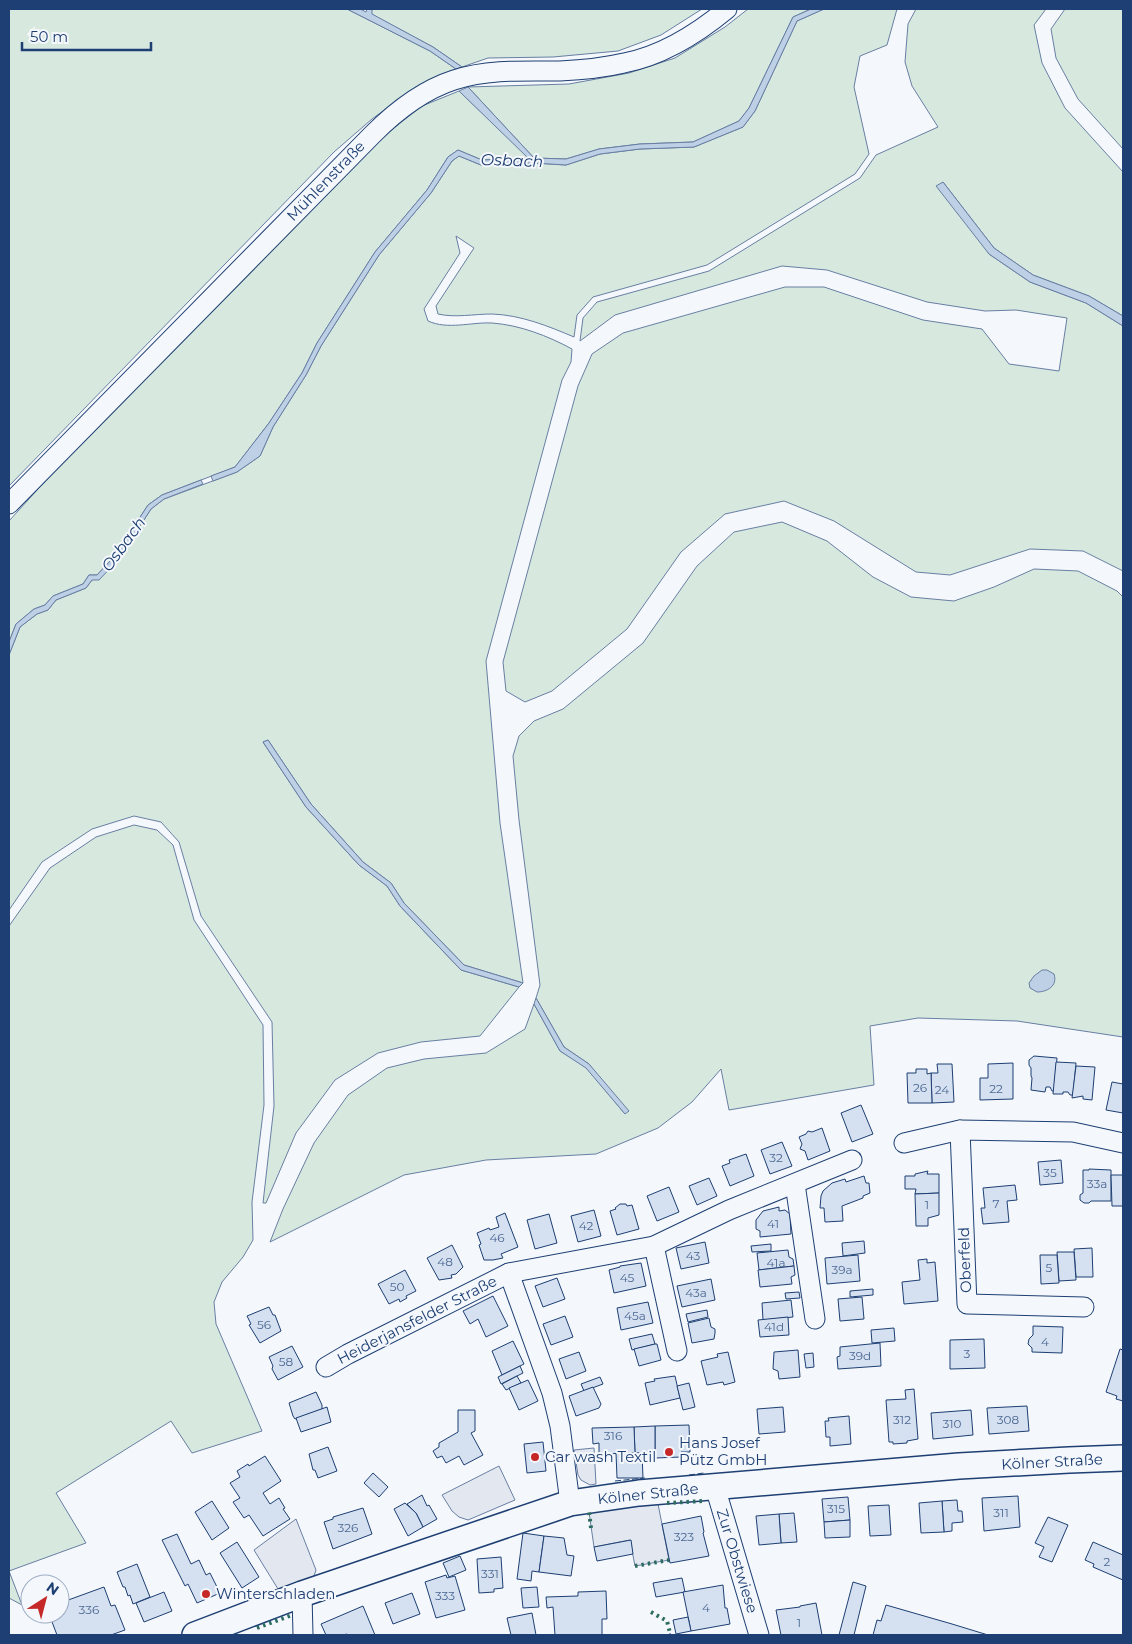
<svg xmlns="http://www.w3.org/2000/svg" width="1132" height="1644" viewBox="0 0 1132 1644" font-family="Montserrat,sans-serif">
  <style>
    .green { fill: #d7e8df; stroke: #687fa3 }
    .parking { fill: #e3e8f0; stroke: #687fa3 }
    .water { fill: #bed0e5; stroke: #687fa3 }
    .building { fill: #d5e0f0; stroke: #1d3f73 }
    .lines { fill: none; stroke-linecap: round; stroke-linejoin: round }
    .minor-casing { stroke: #1d3f73; stroke-width: 21 }
    .major-casing { stroke: #1d3f73; stroke-width: 28 }
    .minor { stroke: #f4f7fb; stroke-width: 19 }
    .major { stroke: #f4f7fb; stroke-width: 25 }
    .hedge { stroke: #2c6c60; stroke-width: 4; stroke-dasharray: 2.5 4; stroke-linecap: butt }
    .fence { stroke: #1d3f73; stroke-width: 1; stroke-dasharray: 6 2.5; stroke-linecap: butt }
    .poi-dot { fill: #c62828; stroke: #f4f7fb; stroke-width: 2 }
    .labels { text-anchor: middle; stroke-width: 4; stroke-linejoin: round; paint-order: stroke }
    .number-label { font-size: 12px; fill: #4b6792 }
    .street-label { font-size: 15px; fill: #1d3f73; stroke: #f4f7fb }
    .poi-label { font-size: 15px; fill: #1d3f73; stroke: #f4f7fb; text-anchor: start }
    .water-label { font-size: 16px; font-style: italic; fill: #1d3f73; stroke: #f4f7fb }
  </style>
  <rect width="100%" height="100%" fill="#f4f7fb"/>
  <!-- green -->
  <g class="green">
    <path d="M9,9h338l83,42 26,18 -40,18 -44,32 -38,33 -325,334z"/>
    <path d="M372,9h330l-41,26 -43,16 -65,6 -65,1 -26,9 -29,-20 -62,-33z"/>
    <path d="M748,9h63l-18,8 -44,91 -10,13 -46,21 -53,2 -41,5 -33,10 -32,-1 -66,-71 101,-3 60,-11 46,-15 50,-31z"/>
    <path d="M824,9h73l-10,36 -27,11 -6,31 15,67 -14,20 -148,91 -114,32 -16,18 -3,22c-26,-11 -53,-22 -82,-23 -18,0 -37,4 -54,0l-2,-8 38,-58 -18,-12 4,17 -36,56 4,12c20,9 43,1 64,2 28,2 56,13 80,26l-1,13 -9,18 -76,281 14,162 23,160 -59,-18 -60,-62 -13,-20 -28,-21 -52,-58 -43,-64 -5,2 43,65 53,58 28,21 13,20 61,64 58,17 -39,49 -59,6 -43,11 -43,27 -39,53 -30,70h-3l11,-97 -2,-84 -71,-106 -22,-74 -18,-20 -27,-6 -42,13 -50,33 -33,48v-255l11,-28 17,-13 11,-4 8,-10 30,-12 6,-8 26,-20 33,-51 13,-10 73,-27 23,-16 13,-29 33,-52 15,-29 58,-91 52,-62 21,-32 7,-5 22,9 53,-2 32,2 34,-11 40,-5 54,-2 49,-20 12,-16 42,-90z"/>
    <path d="M916,9h130l-12,16 8,38 23,45 58,64v144l-34,-20 -56,-21 -39,-27 -51,-66 46,72 41,28 56,21 37,23v245l-40,-20 -53,-2 -80,26 -34,-3 -82,-51 -50,-20 -59,13 -44,38 -54,77 -75,62 -27,11 -19,-11 -3,-29 75,-276 14,-32 31,-21 162,-46h39l99,33 59,9 27,35 50,7 8,-53 -51,-8 -31,1 -58,-9 -100,-32 -45,-4 -167,49 -35,26 3,-23 14,-16 112,-31 151,-93 16,-23 62,-28 -26,-41 -7,-24 3,-38z"/>
    <path d="M1065,9h58v140l-45,-50 -22,-41 -5,-29z"/>
    <path d="M459,91l70,67 -47,2 -24,-10 -10,7 -21,33 -52,62 -58,91 -15,30 -33,50 -34,44 -73,28 -14,10 -34,52 -17,18h-8l-6,9 -30,12 -8,9 -11,4 -18,15 -7,18v-121l38,-42 330,-338 45,-35z"/>
    <path d="M782,522l45,19 46,36 38,20 43,4 40,-14 40,-18 44,2 39,20 6,6v440l-106,-16 -99,-3 -48,8 4,59 -145,25 -8,-41 -29,33 -34,26 -62,26 -110,6 -82,15 -134,67 13,-33 31,-66 34,-48 39,-27 37,-9 62,-6 39,-24 9,-25 26,47 26,16 39,47 -36,-50 -25,-17 -28,-49 4,-13 -21,-165 -6,-64 6,-20 15,-15 29,-12 80,-66 54,-77 37,-34z"/>
    <path d="M134,825l23,5 16,15 21,75 69,105 1,80 -12,97 1,38 -10,17 -21,25 -8,20 2,22 46,107 -70,22 -21,-32 -115,72 30,50 -77,28 13,34 -13,-7v-672l41,-58 46,-31z"/>
  </g>
  <!-- parking -->
  <g class="parking">
    <path d="M594,1448l2,36 -6,1 -9,-5 -3,-5 -4,-25z"/>
    <path d="M499,1466l16,34 -47,20 -9,-3 -7,-6 -10,-16z"/>
    <path d="M658,1504l11,56 -34,6 -5,-26 -36,7 -5,-35 40,-6z"/>
    <path d="M296,1519l20,51 -2,6 -36,13 -24,-39z"/>
  </g>
  <!-- water -->
  <g class="water">
    <path d="M347,9h13l6,3 1,-3h5v5l61,33 29,20 -6,2 -26,-18z"/>
    <path d="M811,9h13l-27,12 -42,90 -12,16 -49,20 -54,2 -40,5 -34,11 -32,-2 -53,2 -22,-9 -7,5 -21,32 -52,62 -58,91 -15,29 -33,52 -13,29 -23,16 -24,9 -2,-5 24,-9 34,-44 33,-50 15,-30 58,-91 52,-62 21,-33 10,-7 24,10 46,-2 -69,-67 9,-4 66,71 32,1 33,-10 41,-5 53,-2 46,-21 10,-13 44,-91z"/>
    <path d="M943,182l51,66 39,27 56,21 34,20v10l-37,-23 -56,-21 -41,-28 -53,-68z"/>
    <path d="M201,480l2,4 -39,15 -13,10 -33,51 -19,20h-7l-6,8 -30,12 -8,10 -11,4 -17,13 -11,28v-13l7,-18 18,-15 11,-4 8,-9 30,-12 6,-9h8l17,-18 34,-52 14,-10z"/>
    <path d="M268,740l43,64 52,58 28,21 13,20 60,62 59,18 -4,4 -58,-17 -61,-64 -13,-20 -28,-21 -53,-58 -43,-65z"/>
    <path d="M1042,970h5l7,4c4,12 -7,18 -17,18l-7,-4 -1,-5 5,-7z"/>
    <path d="M536,998l28,49 25,17 40,47 -4,3 -39,-46 -26,-17 -26,-47z"/>
  </g>
  <!-- building -->
  <g class="building">
    <path d="M1034,1056l23,2 -3,33h-2l-2,-4h-4l-1,5 -14,-2 1,-12 -1,-2v-8l-2,-3v-5z"/>
    <path d="M1056,1062l20,1 -3,32h-3l-2,-3h-5v2h-10z"/>
    <path d="M1013,1063v36l-33,1v-22h8v-14z"/>
    <path d="M937,1064h15l2,38 -22,1 -1,-30h7z"/>
    <path d="M1076,1066l19,1 -3,33 -9,-1v-3l-11,2z"/>
    <path d="M916,1069h11v5l4,-1 1,30h-24l-1,-30h9z"/>
    <path d="M1112,1082l11,2v29l-17,-3z"/>
    <path d="M861,1105l12,29 -21,8 -11,-29z"/>
    <path d="M822,1128l8,23 -22,9 -3,-9 -5,-2 2,-5 -3,-7 7,-3 2,-3 4,1z"/>
    <path d="M782,1142l10,24 -22,8 -9,-24z"/>
    <path d="M746,1154l8,22 -24,10 -8,-20 8,-3 -1,-3z"/>
    <path d="M1061,1160l2,23 -23,2 -2,-23z"/>
    <path d="M1089,1169l22,1v31h-20l-2,2h-5l-4,-3v-5l3,-2v-23h6z"/>
    <path d="M928,1171l-1,3h12v19l-24,1 1,-5h-11v-13h10v-2z"/>
    <path d="M1111,1175h12v31h-11z"/>
    <path d="M864,1176l2,7h3l1,10 -7,3v2l-21,8 1,15 -18,1 -1,-14h-4l1,-12 2,-5 9,-8 13,-4 1,3z"/>
    <path d="M709,1178l8,18 -20,9 -8,-19z"/>
    <path d="M1015,1185l2,15 -10,1 2,21 -26,2 -2,-16h4l-2,-20z"/>
    <path d="M669,1187l10,25 -22,9 -10,-25z"/>
    <path d="M939,1193v22l-11,3v8h-12l-1,-32z"/>
    <path d="M620,1204h6l1,2 5,-1 7,24 -22,6 -7,-24 6,-2 -1,-1z"/>
    <path d="M779,1207v4l6,-1 5,4 1,20 -31,3v-6l-4,-2v-9l7,-9z"/>
    <path d="M594,1210l7,26 -23,6 -7,-26z"/>
    <path d="M505,1213l13,34 -17,7 2,4 -10,2h-9l-5,-15 2,-1 -4,-11 12,-5 1,2 9,-3 -3,-10z"/>
    <path d="M549,1214l8,29 -22,6 -8,-29z"/>
    <path d="M864,1241l1,12 -22,3 -1,-13z"/>
    <path d="M705,1242l4,21 -28,6 -5,-21z"/>
    <path d="M771,1244v7l-19,1 -1,-6z"/>
    <path d="M452,1245l11,22 -7,7 -5,1 1,3 -13,2 -12,-22z"/>
    <path d="M1092,1248l1,29h-17l-2,-28z"/>
    <path d="M788,1250l1,7 4,2 1,7 -35,4 -2,-17z"/>
    <path d="M1057,1252h17l2,28 -17,1z"/>
    <path d="M858,1255l2,26 -33,3 -2,-26z"/>
    <path d="M1040,1255h17l2,28 -18,1z"/>
    <path d="M927,1259v4l8,-1 3,39 -34,3 -2,-22 18,-2 -2,-20z"/>
    <path d="M641,1263l5,23 -32,7 -5,-23 11,-3v-1z"/>
    <path d="M794,1266l1,9 -4,2 1,7 -32,3 -2,-17z"/>
    <path d="M405,1270l11,21 -10,5 1,2 -7,4 -1,-3 -10,5 -11,-20z"/>
    <path d="M557,1278l8,21 -22,8 -8,-21z"/>
    <path d="M711,1279l4,21 -33,7 -5,-21z"/>
    <path d="M873,1289v6l-23,2v-6z"/>
    <path d="M799,1292l1,6 -14,1 -1,-6z"/>
    <path d="M493,1296l15,30 -22,11 -8,-18 -8,5 -7,-13z"/>
    <path d="M862,1297l2,22 -24,2 -2,-22z"/>
    <path d="M791,1300l2,17 -30,3 -1,-17z"/>
    <path d="M648,1302l5,21 -32,7 -4,-22z"/>
    <path d="M269,1307l4,8h2l6,16 -21,12 -11,-18 2,-1 -4,-8z"/>
    <path d="M707,1310l1,7 -20,5 -2,-8z"/>
    <path d="M565,1316l8,21 -22,8 -8,-21z"/>
    <path d="M788,1317l1,18 -29,2 -2,-17z"/>
    <path d="M709,1318l2,9 4,2v4l-1,6 -22,4 -4,-20z"/>
    <path d="M1033,1326l30,1 -1,26 -30,-1v-4l-4,-4 1,-5 4,-4z"/>
    <path d="M894,1328l1,13 -23,2 -1,-13z"/>
    <path d="M652,1334l3,10 -23,6 -3,-11z"/>
    <path d="M984,1339l1,29 -35,1v-29z"/>
    <path d="M513,1341l11,23 -22,11 -10,-24z"/>
    <path d="M880,1343l1,23 -43,3 -1,-12 3,-1v-9z"/>
    <path d="M655,1344h2l4,16 -22,6 -5,-17z"/>
    <path d="M292,1346l11,21 -25,13 -6,-11 1,-3 -4,-9z"/>
    <path d="M1120,1349l3,1v51l-7,-2 1,-3 -11,-4z"/>
    <path d="M798,1350l2,27 -21,2 -1,-8 -5,-2 1,-17z"/>
    <path d="M579,1352l7,19 -20,8 -7,-20z"/>
    <path d="M728,1352l7,30 -11,3 -1,-3 -16,3 -6,-24 17,-4 -1,-3z"/>
    <path d="M813,1353l1,14 -8,1 -2,-14z"/>
    <path d="M520,1366l3,7 -22,11 -3,-7z"/>
    <path d="M517,1376l4,7 -15,7 -4,-6z"/>
    <path d="M675,1376l5,22 -30,7 -5,-22 10,-2 -1,-2z"/>
    <path d="M600,1377l3,7 -19,7 -3,-7z"/>
    <path d="M528,1380l10,21 -19,9 -10,-22z"/>
    <path d="M689,1383l6,24 -12,3 -6,-24z"/>
    <path d="M593,1387l8,17 -2,4 -23,8 -7,-20z"/>
    <path d="M914,1389l4,50 -11,2v2l-14,1v-2h-4l-3,-42 20,-1 -1,-9z"/>
    <path d="M316,1392l6,13v4l-27,10 -2,-3 -4,-13z"/>
    <path d="M1027,1406l2,25 -40,3 -2,-26z"/>
    <path d="M327,1407l4,15 -30,10 -5,-14z"/>
    <path d="M783,1407l2,25 -26,2 -2,-25z"/>
    <path d="M458,1410h17v21l-4,2 12,22 -19,10 -5,-9 -13,7 -4,-7 -5,2 -4,-7 6,-4v-4l19,-11z"/>
    <path d="M971,1410l2,25 -40,4 -2,-26z"/>
    <path d="M849,1416l2,28 -21,2v-9h-4l-1,-16h4l-1,-3z"/>
    <path d="M689,1425l1,27h-9v5l-26,1v-32z"/>
    <path d="M655,1426v27h-20l-1,-26z"/>
    <path d="M634,1427l1,26 -36,1v-11l-6,1 -1,-16z"/>
    <path d="M543,1442l3,29 -19,2 -3,-29z"/>
    <path d="M328,1447l9,24 -19,7 -3,-8h-2l-4,-16z"/>
    <path d="M616,1453h26l1,25h-26z"/>
    <path d="M265,1456l16,25 -18,12 7,11 9,-6 6,10 -2,1 7,10 -27,17 -14,-21 -5,3 -11,-16 7,-4 -10,-15 10,-6 -3,-6 11,-7 1,2z"/>
    <path d="M373,1473l15,14 -9,10 -15,-14z"/>
    <path d="M422,1495l5,11 2,-1 8,14 -14,8 -7,-14 -9,-9z"/>
    <path d="M1018,1496l2,31 -36,4 -2,-33z"/>
    <path d="M848,1497l2,23 -26,2 -2,-23z"/>
    <path d="M957,1500l1,11h4l1,11 -11,1v8l-8,1 -2,-31z"/>
    <path d="M212,1501l17,27 -17,12 -17,-28z"/>
    <path d="M942,1501l2,31 -23,1 -2,-30z"/>
    <path d="M405,1503l11,10 7,14 -15,9 -14,-27z"/>
    <path d="M889,1505l2,30 -21,1 -2,-30z"/>
    <path d="M363,1508l9,26 -39,15 -9,-27 9,-3v-2z"/>
    <path d="M794,1513l3,29 -16,1 -2,-29z"/>
    <path d="M779,1514l2,29 -22,2 -3,-29z"/>
    <path d="M701,1516l3,16 -1,1 6,23 -39,7 -8,-39z"/>
    <path d="M1048,1517l20,8 -16,37 -13,-5 5,-10 -9,-4z"/>
    <path d="M850,1520v17l-25,1 -1,-16z"/>
    <path d="M523,1533l21,3 -5,36 -7,-1 -1,10 -14,-2z"/>
    <path d="M177,1534l14,30 8,-4 7,15 4,-2 10,20 -23,10 -9,-19 -3,2 -23,-46z"/>
    <path d="M544,1536l20,2 3,17 7,1 -3,20 -32,-4z"/>
    <path d="M631,1540l2,14 -36,7 -3,-14z"/>
    <path d="M237,1542l22,35 -17,11 -22,-35z"/>
    <path d="M1093,1542l30,13v25l-30,-13 1,-3 -9,-4z"/>
    <path d="M460,1556l6,14 -17,7 -6,-14z"/>
    <path d="M501,1557l2,31 -9,1v3l-15,1 -2,-34z"/>
    <path d="M137,1564l13,33 -17,7 -3,-9 -2,1 -3,-9h-2l-6,-15z"/>
    <path d="M446,1575l1,3 8,-2 10,34 -29,8 -11,-36z"/>
    <path d="M682,1578l3,14 -29,5 -3,-14z"/>
    <path d="M853,1582l13,4 -12,49h-15z"/>
    <path d="M723,1585l2,23h2l3,16 -39,7 -8,-39z"/>
    <path d="M104,1587l7,19 4,-1 10,25 -14,5h-54l-8,-21h11v-11z"/>
    <path d="M537,1587l2,20 -16,1 -2,-20z"/>
    <path d="M606,1591l1,28h-5v16h-47l-2,-28 -6,1 -1,-11 32,-1v-4z"/>
    <path d="M164,1592l8,19 -28,11 -8,-19z"/>
    <path d="M412,1593l8,21 -27,10 -8,-21z"/>
    <path d="M816,1603l6,32h-41l-5,-25 24,-3v-1z"/>
    <path d="M886,1605l66,19 36,11h-115l4,-15 4,1z"/>
    <path d="M363,1606l12,29h-27l-1,-1 -4,1h-17l-5,-11z"/>
    <path d="M532,1613l4,22h-25l-4,-17z"/>
    <path d="M688,1617l3,14 -15,3 -3,-14z"/>
  </g>
  <g class="lines">
    <defs>
      <g id="minor">
        <path d="M9,504l364,-370c23,-23 50,-44 81,-54 34,-11 71,-9 106,-9 21,-1 43,-3 64,-8 37,-7 74,-30 103,-54"/>
        <path d="M960,1130l7,174 117,3"/>
        <path d="M904,1143l56,-13 113,2 50,11"/>
        <path d="M795,1184l20,135"/>
        <path d="M654,1246l23,105"/>
        <path d="M509,1273l43,120 8,33 10,77"/>
        <path d="M326,1367l22,-13 161,-81 145,-27 75,-36 123,-50"/>
        <path d="M715,1487l44,148"/>
        <path d="M302,1594l1,41"/>
      </g>
      <path id="major" d="M195,1635l107,-41 268,-91 69,-10 320,-27 110,-6 54,-2"/>
    </defs>
    <!-- minor casing -->
    <use href="#minor" class="minor-casing"/>
    <!-- major casing -->
    <use href="#major" class="major-casing"/>
    <!-- minor -->
    <use href="#minor" class="minor"/>
    <!-- major -->
    <use href="#major" class="major"/>
    <!-- hedge -->
    <g class="hedge">
      <path d="M667,1503l37,-2"/>
      <path d="M591,1528l-2,-16h3"/>
      <path d="M635,1566l34,-6"/>
      <path d="M651,1612l16,9 3,12"/>
      <path d="M257,1628l35,-13"/>
    </g>
    <!-- fence -->
    <g class="fence">
      <path d="M689,1475l15,-2"/>
      <path d="M615,1481l30,-3"/>
      <path d="M670,1633v2"/>
    </g>
  </g>
  <!-- markers -->
  <g class="poi-dot">
    <circle cx="669" cy="1452" r="5"/>
    <circle cx="535" cy="1457" r="5"/>
    <circle cx="206" cy="1594" r="5"/>
  </g>
  <g class="labels">
    <!-- number labels -->
    <g class="number-label">
      <text x="920" y="1092">26</text>
      <text x="996" y="1093">22</text>
      <text x="942" y="1094">24</text>
      <text x="776" y="1162">32</text>
      <text x="1050" y="1177">35</text>
      <text x="1097" y="1188">33a</text>
      <text x="996" y="1208">7</text>
      <text x="927" y="1209">1</text>
      <text x="773" y="1228">41</text>
      <text x="586" y="1230">42</text>
      <text x="497" y="1242">46</text>
      <text x="693" y="1260">43</text>
      <text x="445" y="1266">48</text>
      <text x="776" y="1267">41a</text>
      <text x="1049" y="1272">5</text>
      <text x="842" y="1274">39a</text>
      <text x="627" y="1282">45</text>
      <text x="397" y="1291">50</text>
      <text x="696" y="1297">43a</text>
      <text x="635" y="1320">45a</text>
      <text x="264" y="1329">56</text>
      <text x="774" y="1331">41d</text>
      <text x="1045" y="1346">4</text>
      <text x="967" y="1358">3</text>
      <text x="860" y="1360">39d</text>
      <text x="286" y="1366">58</text>
      <text x="902" y="1424">312</text>
      <text x="1008" y="1424">308</text>
      <text x="952" y="1428">310</text>
      <text x="613" y="1440">316</text>
      <text x="836" y="1513">315</text>
      <text x="1001" y="1517">311</text>
      <text x="348" y="1532">326</text>
      <text x="684" y="1541">323</text>
      <text x="1107" y="1566">2</text>
      <text x="490" y="1578">331</text>
      <text x="445" y="1600">333</text>
      <text x="706" y="1612">4</text>
      <text x="89" y="1614">336</text>
      <text x="799" y="1627">1</text>
    </g>
    <!-- street labels -->
    <g class="street-label">
      <text transform="translate(326 181) rotate(-46)" y="5">Mühlenstraße</text>
      <text transform="translate(965 1260) rotate(-92)" y="5">Oberfeld</text>
      <text transform="translate(417 1320) rotate(-27)" y="5">Heiderjansfelder Straße</text>
      <text transform="translate(1052 1462) rotate(-3)" y="5">Kölner Straße</text>
      <text transform="translate(648 1494) rotate(-6)" y="5">Kölner Straße</text>
      <text transform="translate(737 1561) rotate(73)" y="5">Zur Obstwiese</text>
    </g>
    <!-- poi labels -->
    <g class="poi-label">
      <text x="679" y="1448">Hans Josef<tspan x="679" dy="17">Pütz GmbH</tspan></text>
      <text x="545" y="1462">Car wash Textil</text>
      <text x="216" y="1599">Winterschladen</text>
    </g>
    <!-- water labels -->
    <g class="water-label">
      <text transform="translate(512 160) rotate(2)" y="6">Osbach</text>
      <text transform="translate(123 544) rotate(-54)" y="6">Osbach</text>
    </g>
  </g>
  <!-- border -->
  <rect width="1132" height="1644" fill="none" stroke="#1d3f73" stroke-width="20"/>
  <!-- north arrow -->
  <g transform="translate(45 1599) rotate(36)"><circle r="24" fill="#f4f7fb" stroke="#9eadc5"/>
  <path d="M0-4L9 19L0 12L-9 19Z" fill="#c62828"/>
  <text y="-8" font-size="14" font-weight="bold" text-anchor="middle" fill="#1d3f73">N</text>
  </g>
  <!-- scale -->
  <path d="M22 42v8h129v-8" fill="none" stroke="#1d3f73" stroke-width="2.5"/>
  <text x="30" y="42" font-size="15" fill="#1d3f73" stroke="#f4f7fb" stroke-width="4" paint-order="stroke">50 m</text>
</svg>
